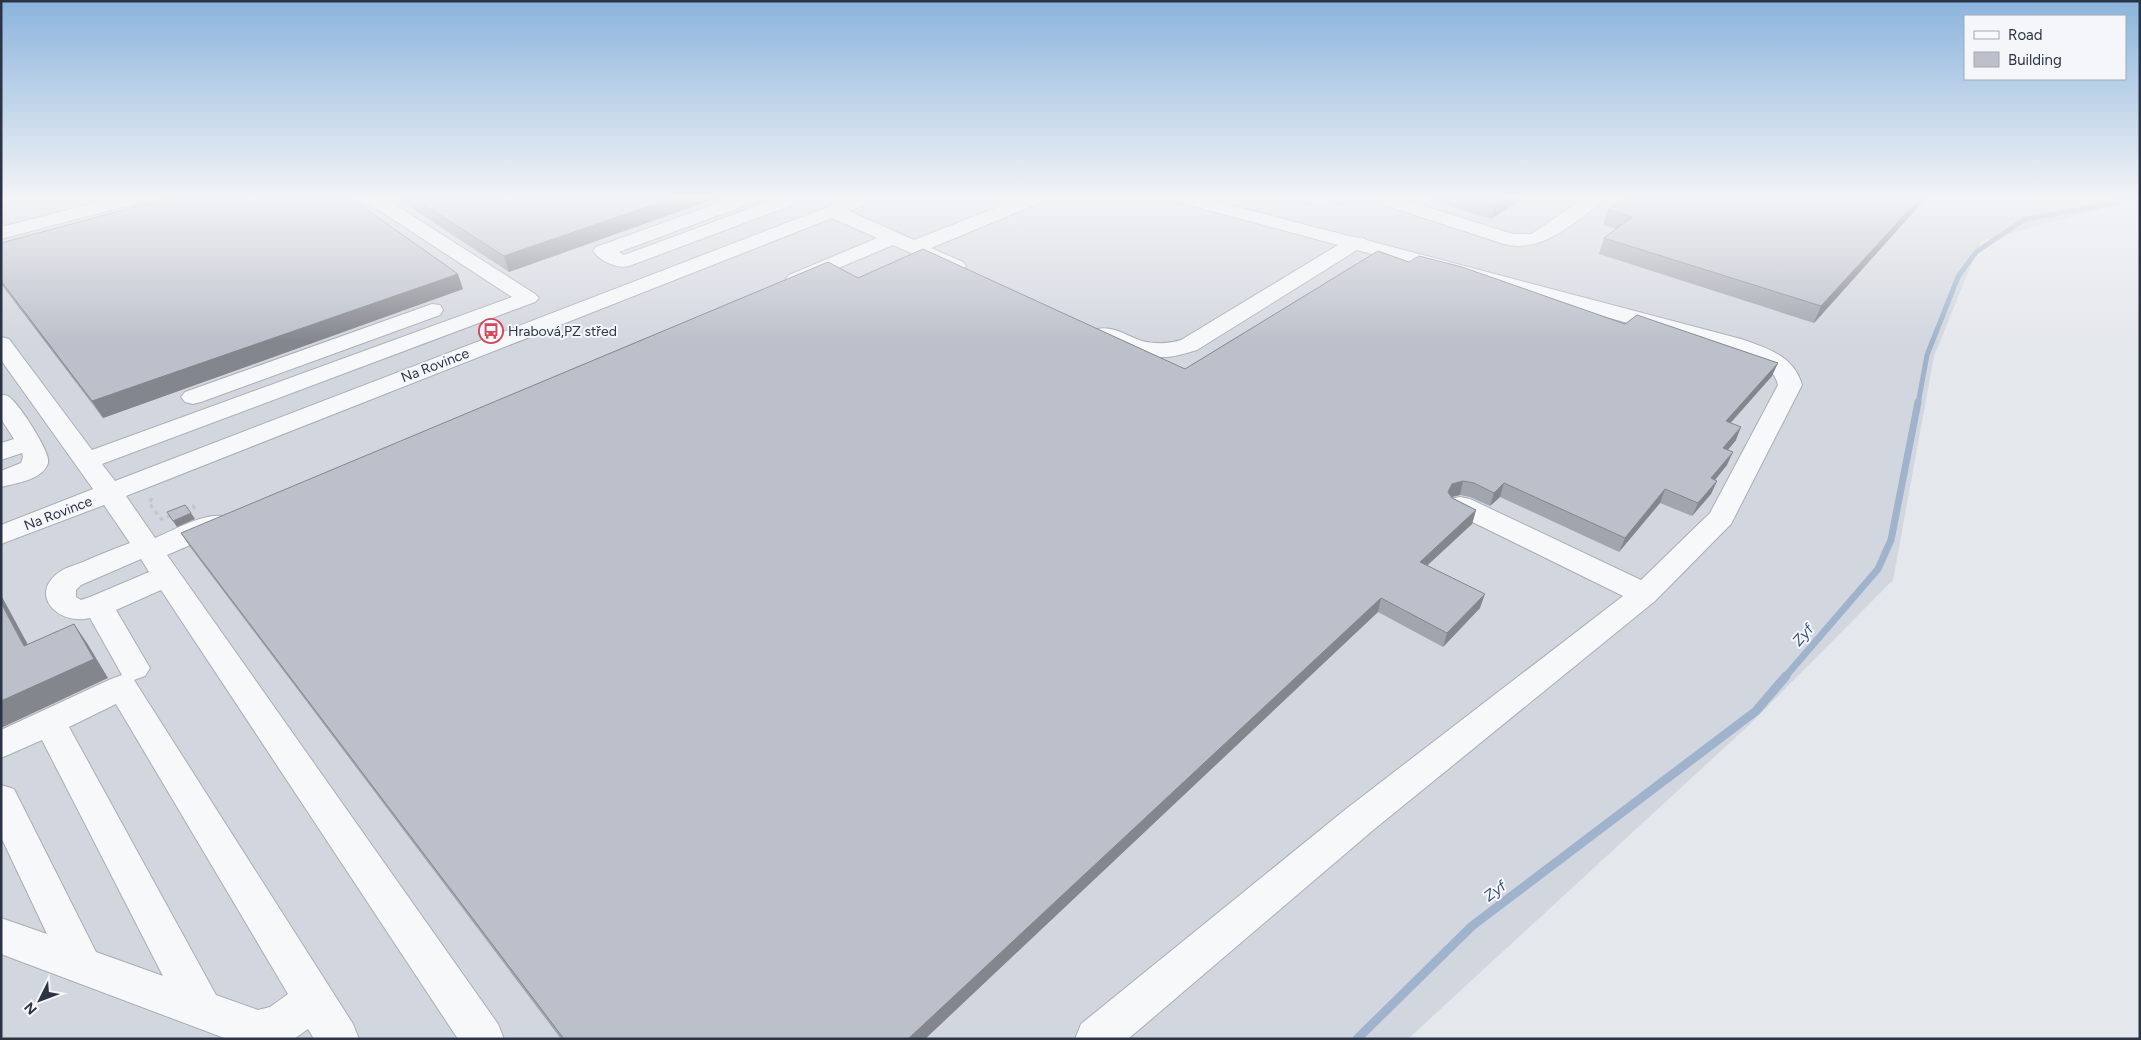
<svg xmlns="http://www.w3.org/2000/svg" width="2141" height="1040" viewBox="0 0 2141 1040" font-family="Figtree,sans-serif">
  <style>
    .built { fill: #d2d6de }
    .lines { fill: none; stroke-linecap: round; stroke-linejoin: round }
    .stream-far2 { stroke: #9fb4cc; stroke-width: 5 }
    .stream-far1 { stroke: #9fb4cc; stroke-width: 7 }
    .stream { stroke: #9fb4cc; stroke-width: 9 }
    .minor-casing { stroke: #a9aeb7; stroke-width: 2 }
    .path-far1 { stroke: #c2c5cb; stroke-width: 2.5; stroke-dasharray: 3 3; stroke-linecap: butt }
    .path { stroke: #c2c5cb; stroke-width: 3; stroke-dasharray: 4 4; stroke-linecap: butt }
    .minor { fill: #f7f8fa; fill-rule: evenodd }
    .wall { fill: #a1a5ae }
    .shaded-wall { fill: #83868d }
    .building { fill: #bbc0ca; stroke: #83868d }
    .labels { text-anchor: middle; stroke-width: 4; stroke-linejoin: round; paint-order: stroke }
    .poi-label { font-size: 14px; fill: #2b3445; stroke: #f4f6f9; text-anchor: start }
    .street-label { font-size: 14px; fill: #2b3445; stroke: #f4f6f9 }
    .water-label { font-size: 15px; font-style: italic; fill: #34527a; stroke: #f4f6f9 }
  </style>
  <rect width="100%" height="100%" fill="#e4e7ec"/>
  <!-- built -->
  <path class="built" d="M19,197h26l3,2 10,-2h2082v2l-159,42 -47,115 -41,224 -144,145 -341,314h-1407v-838z"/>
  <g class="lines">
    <!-- stream-far2 -->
    <path class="stream-far2" d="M1918,404l9,-49 31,-78 18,-25 49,-33 69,-12 41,-10"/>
    <!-- stream-far1 -->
    <path class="stream-far1" d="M1785,677l93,-108 13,-29 27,-138"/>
    <!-- stream -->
    <path class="stream" d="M1357,1039l115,-113 284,-215 30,-35"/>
    <defs>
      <g id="minor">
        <path d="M118,197h29l-3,4 -143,38v-12z"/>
        <path d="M362,197h21l152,97 4,4 -4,4 -433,162 13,17 739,-284h24l-3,4 -26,10 65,29 109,-43h24l-3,4 -113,47 32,14 3,4 -3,4 -7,2 -7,-2 -56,-25 -90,38 -7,2 -7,-2 -3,-4 3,-4 88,-37 -45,-20 -706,278 29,42c20,-8 51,-27 72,-21l4,6 -4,6 -60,26 331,469 6,15h-46l-297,-449 -45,20 34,58 -5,8 -11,4 219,344 6,15h-45l-6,-10 -14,10h-67l-226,-85v-36l46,16 -46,-97v-52l13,4 82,163 67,24 -121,-236 -41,18v-28l110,-51 11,-4 -32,-57c-33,8 -63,-25 -29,-47 6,-4 15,-6 22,-9 15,-7 31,-13 47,-19l-26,-38 -103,39v-19l92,-36 -92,-129v-23l8,2 83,111 420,-153 -147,-96zM141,559l8,13 -59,25 -9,3 -5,-3v-7l5,-5zM116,704l172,290 -18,13 -12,3 -42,-15 -147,-268z"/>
        <path d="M735,197h25l-3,4 -138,51 5,3 157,-58h25l-3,4 -174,65c-12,3 -29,-5 -36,-15l3,-4z"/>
        <path d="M1171,197h28l154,40 11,1 2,2 375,99c26,9 53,17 61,46l-71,139 -76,77 -283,230 -244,208h-53l6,-15 265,-215 277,-213 -173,-85 -4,-6 4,-6 10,-2 10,2 171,81 69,-67 68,-128c-5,-23 -33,-30 -53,-36l-368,-99 -160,100c-10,3 -20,6 -30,7 -18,1 -63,-8 -73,-23l3,-5c16,-4 30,7 45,12 12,3 27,3 39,-1l157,-95 -164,-44z"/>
        <path d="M1293,197h61l-3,4c-18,4 -37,4 -55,0z"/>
        <path d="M1369,197h26l118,37h18l55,-37h21l-3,4c-30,21 -61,53 -100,43l-132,-43z"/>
        <path d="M432,304l8,1 3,5 -3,5 -239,87 -8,2 -8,-2 -4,-5 4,-5z"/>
        <path d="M1,395c3,0 6,0 8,2 9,5 43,57 39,66 -5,17 -32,20 -47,24v-16l20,-8 2,-6 -1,-4 -21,7v-17l13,-4 -13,-20z"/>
      </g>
    </defs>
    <!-- minor casing -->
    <use href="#minor" class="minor-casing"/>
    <!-- path-far1 -->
    <path class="path-far1" d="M887,202l13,-5"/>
    <!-- path -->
    <g class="path">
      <path d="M152,498l-3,5 12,16 11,-4"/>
      <path d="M185,509l8,-3 3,4"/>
    </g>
    <!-- minor -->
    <use href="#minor" class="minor"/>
  </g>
  <!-- wall -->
  <g class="wall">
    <path d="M395,197h325l-211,75z"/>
    <path d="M1421,197h105l-35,22z"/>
    <path d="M1627,197h300l-113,126 -215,-69 5,-16 12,-9 -13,-4 5,-15z"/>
    <path d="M1,243l462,46 -360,129 -102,-134z"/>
    <path d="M1409,262l363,114 -42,47 6,17 -8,10 -1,15 -12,15 2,1 -6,13 -19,22 -32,-13 -41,49 -119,-55 -10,9 -20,-9 -10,-2 -9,2 25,13 -4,14 -45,41 53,43 -37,39 -65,-35 -453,427h-364l-371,-492 -9,-14 677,-255 327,91z"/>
  </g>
  <!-- shaded-wall -->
  <g class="shaded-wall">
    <path d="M675,197h45l-211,75 -5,-16z"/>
    <path d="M1507,197h19l-35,22 4,-15z"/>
    <path d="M1921,197h6l-113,126 7,-17z"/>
    <path d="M458,274l5,15 -360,129 -11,-17z"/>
    <path d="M1778,363l-6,13 -52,59 6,-14z"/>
    <path d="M1741,427l-5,13 -18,22 5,-14z"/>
    <path d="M1733,452l-6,13 -22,27 6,-14z"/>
    <path d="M1463,481l-3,14 -12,3v-6l4,-8z"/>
    <path d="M1717,481l-6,13 -19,22 6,-13z"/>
    <path d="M1504,483l-4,14 -10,9 4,-13z"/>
    <path d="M1665,489l-5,14 -41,49 6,-14z"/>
    <path d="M1476,510l-4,14 -56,52 4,-14z"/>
    <path d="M191,513l4,6 -18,8 -4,-6z"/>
    <path d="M1485,594l-5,14 -37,39 4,-14z"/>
    <path d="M1,595l38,70 -15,-19 -23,-43z"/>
    <path d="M1381,598l-3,14 -453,427h-17z"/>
    <path d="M74,624l13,19 21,35 -107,50v-27z"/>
  </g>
  <!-- building -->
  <g class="building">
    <path d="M172,197h177l109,77 -366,127 -91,-120v-38z"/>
    <path d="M412,197h263l-171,59z"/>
    <path d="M1470,197h37l-12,7z"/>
    <path d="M1627,197h294l-100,109 -217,-68 28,-21 -24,-7z"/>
    <path d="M923,249l262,120 193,-118 31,11 10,-6 43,11 163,57 12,-9 141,48 -52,58 15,6 -18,21 10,4 -22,26 6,3 -19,22 -33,-14 -40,49 -121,-55 -10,10 -20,-10 -11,-2 -11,3 -4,8 4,6 24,12 -56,52 65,32 -38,39 -66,-35 -473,441h-344l-383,-506 647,-271 30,16z"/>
    <path d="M185,505l6,8 -18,8 -6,-9z"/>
    <path d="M1,603l23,43 50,-22 20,35 -93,42z"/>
  </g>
  <!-- sky -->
  <linearGradient id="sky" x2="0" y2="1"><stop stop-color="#8bb4dd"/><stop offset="0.58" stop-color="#f3f4f6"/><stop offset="1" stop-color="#f3f4f6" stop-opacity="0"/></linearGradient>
  <rect width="2141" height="342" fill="url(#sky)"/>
  <!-- icons -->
  <defs>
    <symbol id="bus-ring" viewBox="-11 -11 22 22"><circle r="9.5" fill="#f4f6f9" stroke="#d1495b" stroke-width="1.5"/><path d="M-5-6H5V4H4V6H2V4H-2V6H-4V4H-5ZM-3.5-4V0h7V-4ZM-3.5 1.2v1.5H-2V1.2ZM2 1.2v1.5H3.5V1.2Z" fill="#d1495b"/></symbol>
  </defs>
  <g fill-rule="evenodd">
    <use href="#bus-ring" x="477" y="317" width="28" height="28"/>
  </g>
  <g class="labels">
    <!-- poi labels -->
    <g class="poi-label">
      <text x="508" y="336">Hrabová,PZ střed</text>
    </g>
    <!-- street labels -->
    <g class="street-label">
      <text transform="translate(435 365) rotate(-21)" y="5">Na Rovince</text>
      <text transform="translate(58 513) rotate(-21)" y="5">Na Rovince</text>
    </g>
    <!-- water labels -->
    <g class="water-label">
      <text transform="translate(1803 635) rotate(-49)" y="5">Zyf</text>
      <text transform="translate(1495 891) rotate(-37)" y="5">Zyf</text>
    </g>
  </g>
  <!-- border -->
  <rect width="2141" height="1040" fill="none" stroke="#2b3445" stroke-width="5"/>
  <!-- legend -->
  <rect x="1964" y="15" width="162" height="65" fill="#f4f6f9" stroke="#a4a8b1"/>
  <rect x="1974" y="31" width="25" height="8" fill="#f7f8fa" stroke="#a4a8b1"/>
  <text x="2008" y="40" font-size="15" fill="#2b3445">Road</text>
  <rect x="1974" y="52" width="25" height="15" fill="#bbc0ca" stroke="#a4a8b1"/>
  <text x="2008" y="65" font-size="15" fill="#2b3445">Building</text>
  <!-- north arrow -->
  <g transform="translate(40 1000) rotate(228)" stroke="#f4f6f9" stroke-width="4" paint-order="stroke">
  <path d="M0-4L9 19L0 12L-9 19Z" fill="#2b3445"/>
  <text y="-8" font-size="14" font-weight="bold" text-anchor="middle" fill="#2b3445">N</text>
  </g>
</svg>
